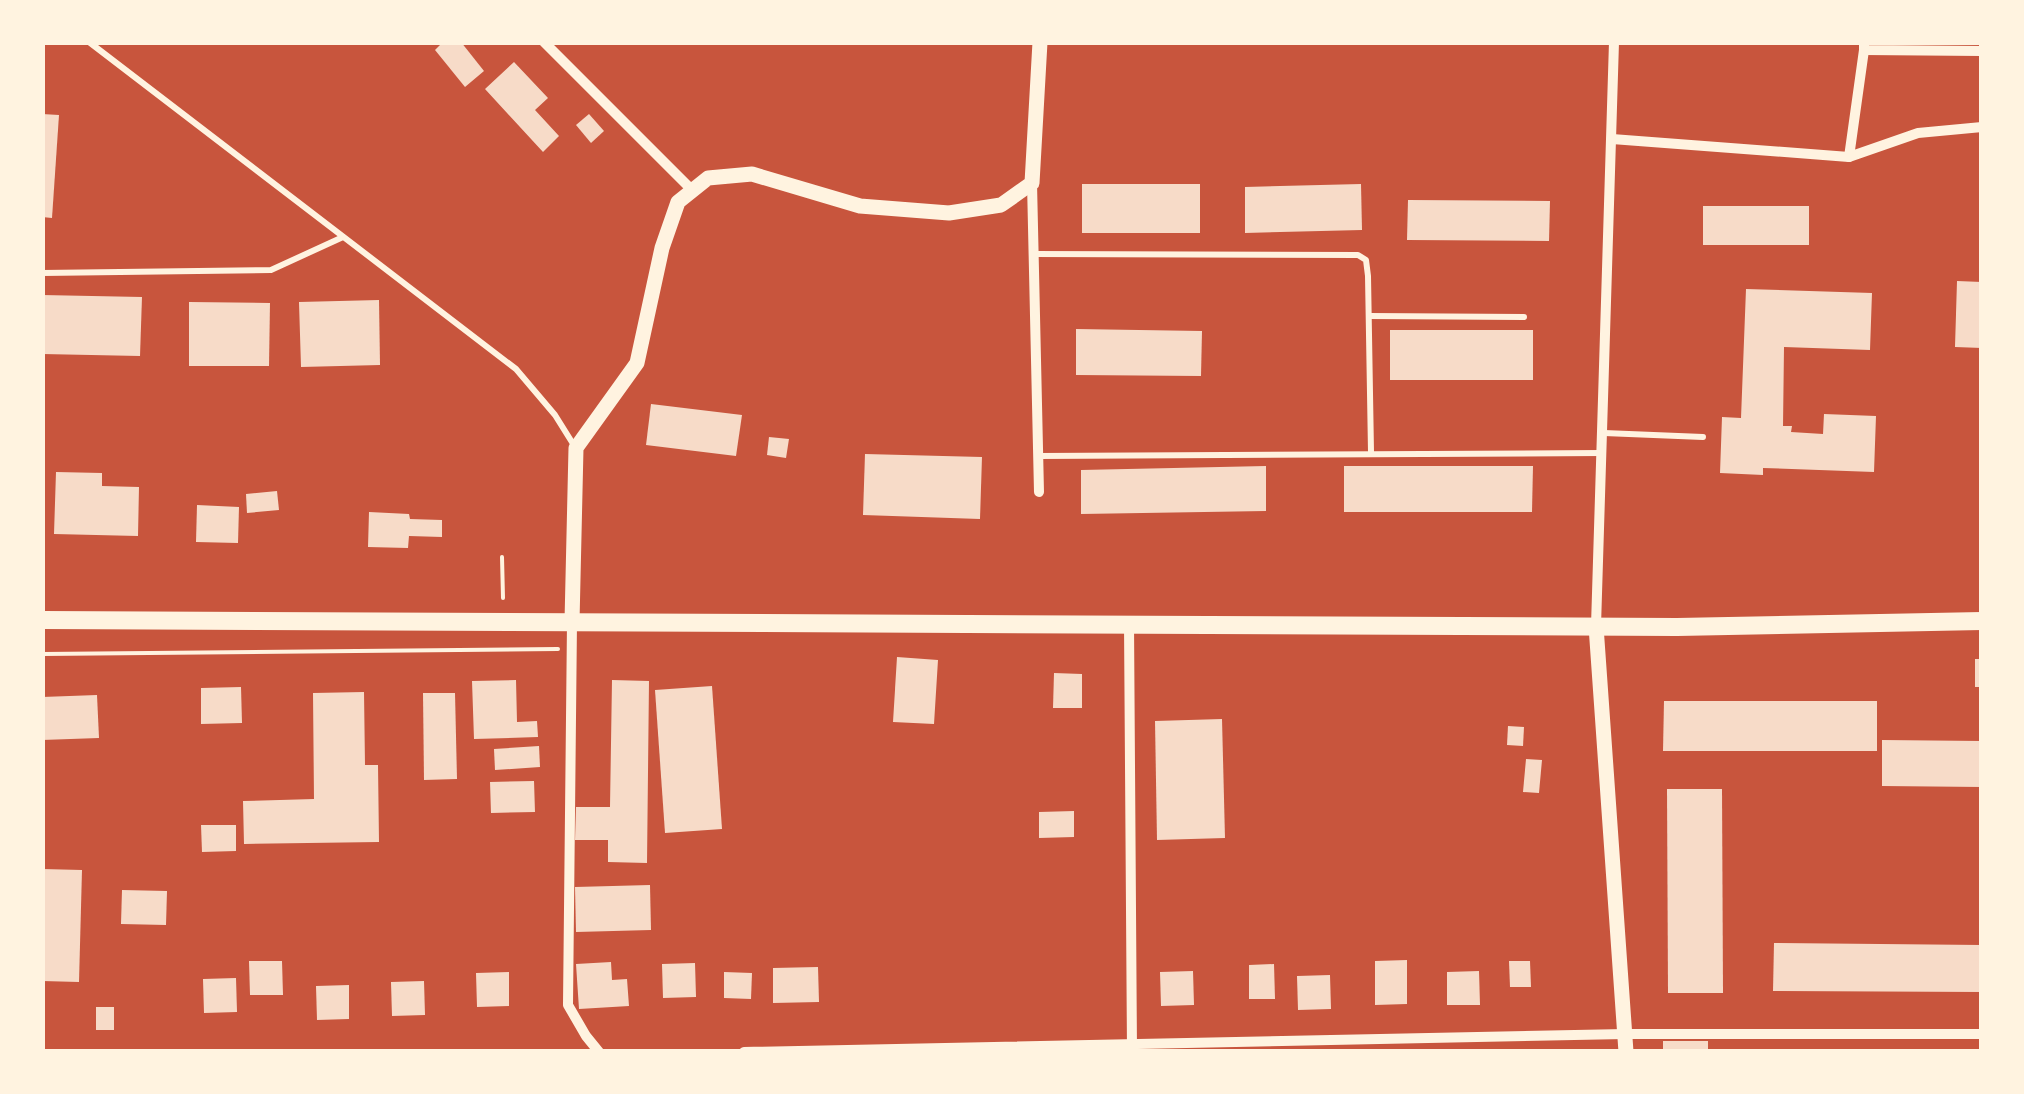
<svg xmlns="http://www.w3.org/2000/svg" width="2024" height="1094" viewBox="0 0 2024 1094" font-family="Roboto,sans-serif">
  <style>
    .building { fill: #f7dbc8 }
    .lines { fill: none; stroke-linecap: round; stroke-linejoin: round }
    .path { stroke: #fff3e0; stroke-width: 4 }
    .service { stroke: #fff3e0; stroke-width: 6 }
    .minor { stroke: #fff3e0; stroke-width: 10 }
    .tertiary { stroke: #fff3e0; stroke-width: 15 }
    .secondary { stroke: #fff3e0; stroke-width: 18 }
  </style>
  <rect width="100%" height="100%" fill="#c8553d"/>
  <!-- building -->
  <g class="building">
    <path d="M443,42h18l23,29 -19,16 -30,-37z"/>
    <path d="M514,62l34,36 -13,12 24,26 -16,16 -58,-63z"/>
    <path d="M42,114l17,1 -7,103 -10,-1z"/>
    <path d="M589,114l15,17 -13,12 -15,-18z"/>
    <rect x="1082" y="184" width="118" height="49"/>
    <path d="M1361,184l1,46 -117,3v-46z"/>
    <path d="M1408,200l142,1 -1,40 -142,-1z"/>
    <rect x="1703" y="206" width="106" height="39"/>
    <path d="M1957,281l25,1v66l-27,-1z"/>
    <path d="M1746,289l126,4 -2,57 -86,-3 -1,79h9l-1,6 32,2 1,-20 52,2 -2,56 -111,-4v7l-43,-2 2,-56 19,1z"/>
    <path d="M42,295l100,2 -2,59 -98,-2z"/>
    <path d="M379,300l1,65 -79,2 -2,-65z"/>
    <path d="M189,302l81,1 -1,63h-80z"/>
    <path d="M1076,329l126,2 -1,45 -125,-1z"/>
    <rect x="1390" y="330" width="143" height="50"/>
    <path d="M651,404l91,11 -6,41 -90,-11z"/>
    <path d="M769,437l20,2 -3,19 -19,-3z"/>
    <path d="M865,454l117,3 -2,62 -117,-4z"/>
    <path d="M1266,466v45l-185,3v-44z"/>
    <path d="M1344,466h189l-1,46h-188z"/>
    <path d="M56,472l46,1v13l37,1 -1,49 -84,-2z"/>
    <path d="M277,491l2,19 -32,3 -1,-19z"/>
    <path d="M197,505l42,2 -1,36 -42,-1z"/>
    <path d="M369,512l40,2 1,5 32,1v17l-33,-1 -1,12 -40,-1z"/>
    <path d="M897,657l41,3 -4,64 -41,-2z"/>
    <rect x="1975" y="659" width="7" height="28"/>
    <path d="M1054,673l28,1v34h-29z"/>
    <path d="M516,680l1,42 20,-1 1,16 -64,2 -2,-58z"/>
    <path d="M612,680l37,1 -2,182 -39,-1v-22h-33l1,-33h34z"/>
    <path d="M712,686l10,143 -57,4 -10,-143z"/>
    <path d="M241,687l1,36 -41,1v-36z"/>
    <path d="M364,692l1,73h13l1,77 -135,2 -1,-43 71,-2 -1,-106z"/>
    <path d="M423,693h32l2,86 -33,1z"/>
    <path d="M97,695l2,43 -57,2v-43z"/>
    <path d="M1664,701h213v50h-214z"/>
    <path d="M1222,719l3,119 -68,2 -2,-119z"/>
    <path d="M1508,726l16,1 -1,19 -16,-1z"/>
    <path d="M1882,740l100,1v46l-100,-1z"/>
    <path d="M539,746l1,21 -45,3 -1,-21z"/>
    <path d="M1526,759l16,1 -3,33 -16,-1z"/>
    <path d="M534,781l1,31 -44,1 -1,-31z"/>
    <path d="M1667,789h55l1,204h-55z"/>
    <path d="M1074,811v26l-35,1v-26z"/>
    <path d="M201,825h35v26l-34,1z"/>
    <path d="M42,869l40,1 -3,112 -37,-1z"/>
    <path d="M650,885l1,45 -75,2 -1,-45z"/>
    <path d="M122,890l45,1 -1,34 -45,-1z"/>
    <path d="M1774,943l208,2v47l-209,-1z"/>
    <path d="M1407,960v44l-32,1v-44z"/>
    <path d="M249,961h33l1,34h-33z"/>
    <path d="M1509,961h21l1,26h-21z"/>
    <path d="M611,962l1,18 15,-1 2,27 -50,3 -3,-45z"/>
    <path d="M695,963l1,34 -33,1 -1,-34z"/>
    <path d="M1274,964l1,35h-26v-34z"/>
    <path d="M818,967l1,35 -46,1v-35z"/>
    <path d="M1193,971l1,34 -33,1 -1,-34z"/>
    <path d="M1479,971l1,34h-33v-33z"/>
    <path d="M509,972v34l-32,1 -1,-34z"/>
    <path d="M724,972l28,1 -1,26 -27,-1z"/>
    <path d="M1330,975l1,34 -33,1 -1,-34z"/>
    <path d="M236,978l1,34 -33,1 -1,-34z"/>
    <path d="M424,981l1,34 -33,1 -1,-34z"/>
    <path d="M349,985v34l-32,1 -1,-34z"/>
    <rect x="96" y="1007" width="18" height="23"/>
    <rect x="1663" y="1041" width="45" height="11"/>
  </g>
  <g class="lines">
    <!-- path -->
    <g class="path">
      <path d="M502,557l1,41"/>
      <path d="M42,654l516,-5"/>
    </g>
    <!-- service -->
    <g class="service">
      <path d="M89,42l427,327 39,46 20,32"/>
      <path d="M1034,254l324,1 8,5 2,16 3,176"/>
      <path d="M42,273l229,-3 72,-33"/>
      <path d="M1369,316l155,1"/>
      <path d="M1604,433l99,4"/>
      <path d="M1038,456l564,-3"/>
    </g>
    <!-- minor -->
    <g class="minor">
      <path d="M544,42l148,148"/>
      <path d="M1864,42v8l118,1"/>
      <path d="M1864,50l-15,107 69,-24 64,-6"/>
      <path d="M1612,139l237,18"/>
      <path d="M1032,183l7,309"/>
      <path d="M572,622l-4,383 18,31 13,16"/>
      <path d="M1129,623l3,429"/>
      <path d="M1596,626l18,-584"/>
      <path d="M744,1052l881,-18h357"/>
    </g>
    <!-- tertiary -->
    <g class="tertiary">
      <path d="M572,622l4,-174 61,-85 25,-115 16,-46 30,-24 44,-4 108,32 89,7 52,-8 31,-22 8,-141"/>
      <path d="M1596,626l30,426"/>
    </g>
    <!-- secondary -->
    <path class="secondary" d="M42,620l1635,7 305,-6"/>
  </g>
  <!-- border -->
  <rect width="2024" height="1094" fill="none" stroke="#fff3e0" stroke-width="90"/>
</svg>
